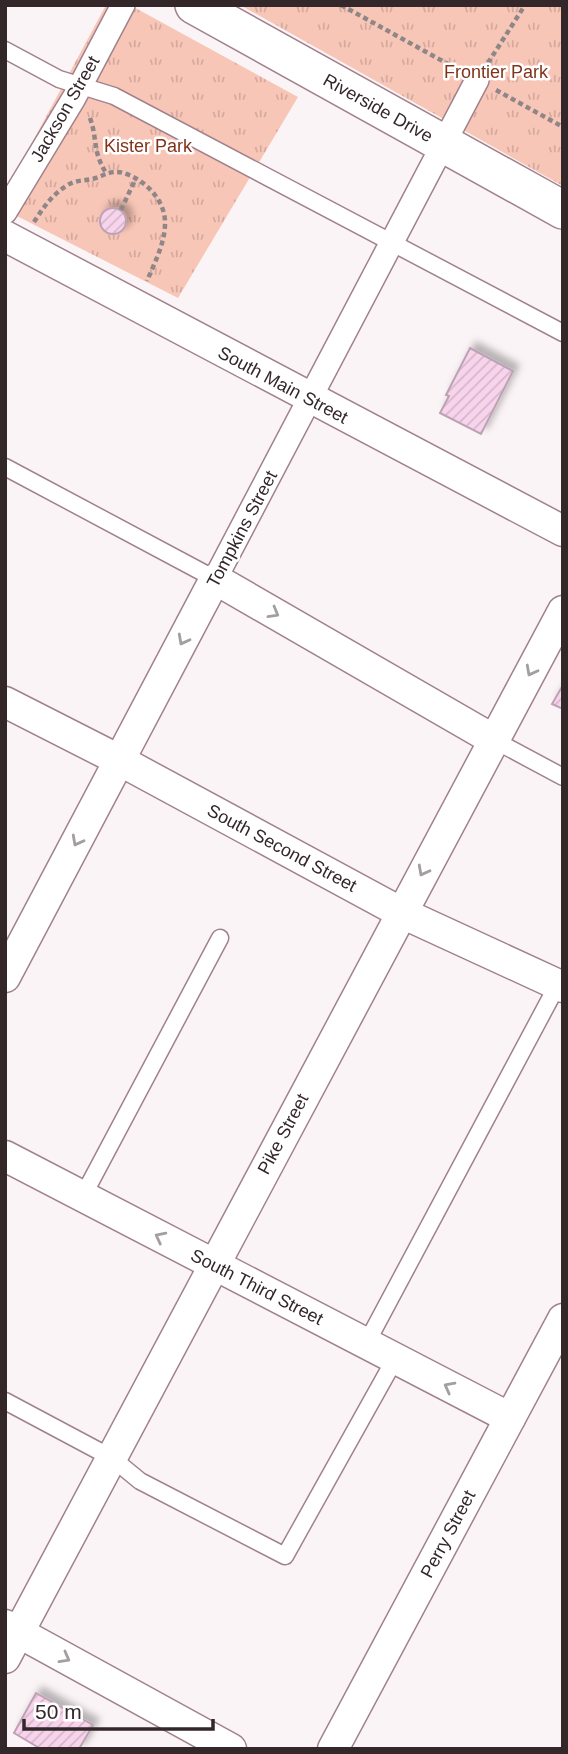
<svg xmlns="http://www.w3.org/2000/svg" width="568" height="1754" viewBox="0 0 568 1754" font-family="Helvetica,sans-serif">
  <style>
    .park { fill: url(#park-tufts) }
    .building { fill: url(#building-hatch); stroke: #bda2b4; stroke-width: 2; filter: url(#shadow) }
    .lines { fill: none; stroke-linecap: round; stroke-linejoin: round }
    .service-casing { stroke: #a1828c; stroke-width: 19 }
    .pedestrian-casing { stroke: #a1828c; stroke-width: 26 }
    .minor-casing { stroke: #a1828c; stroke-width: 33 }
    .tertiary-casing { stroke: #a1828c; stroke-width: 40 }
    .path { stroke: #8f8688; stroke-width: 4.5; stroke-dasharray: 5 3.5; stroke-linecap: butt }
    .service { stroke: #fff; stroke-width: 16 }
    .pedestrian { stroke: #fff; stroke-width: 23 }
    .minor { stroke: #fff; stroke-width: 30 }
    .tertiary { stroke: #fff; stroke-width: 37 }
    .oneway { stroke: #a39e9f }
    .labels { text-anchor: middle; stroke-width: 5; stroke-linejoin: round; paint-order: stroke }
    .park-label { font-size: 18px; fill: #81331a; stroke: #fff }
    .street-label { font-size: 18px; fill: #33272a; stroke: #fff }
  </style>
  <defs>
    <pattern id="park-tufts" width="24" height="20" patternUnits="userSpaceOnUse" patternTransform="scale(1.75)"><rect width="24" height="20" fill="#f8c6b7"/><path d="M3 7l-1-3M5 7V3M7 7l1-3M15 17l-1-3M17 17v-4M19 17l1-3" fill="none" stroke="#d5aa9e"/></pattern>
    <pattern id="building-hatch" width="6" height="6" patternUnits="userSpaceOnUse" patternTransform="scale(1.75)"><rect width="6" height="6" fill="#f8d4ec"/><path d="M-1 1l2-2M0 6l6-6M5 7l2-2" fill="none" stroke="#d5b6cb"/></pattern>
    <filter id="shadow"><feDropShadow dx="6" dy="-6" stdDeviation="3.5" flood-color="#0004"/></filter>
  </defs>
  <rect width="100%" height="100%" fill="#fbf4f6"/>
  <!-- park -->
  <g class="park">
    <path d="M106,5h24l168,92 -120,201 -173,-88v-17z"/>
    <path d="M240,5h323v181z"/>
  </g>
  <!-- building -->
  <g class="building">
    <circle cx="113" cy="221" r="13"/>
    <path d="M470,348l43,23 -32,63 -41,-21 9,-17 -3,-1z"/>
    <path d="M563,685v24l-11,-5z"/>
    <path d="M36,1693l57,32 -14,24h-38l-27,-16z"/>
  </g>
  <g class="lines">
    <defs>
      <g id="service">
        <path d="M5,50l54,29 55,17 449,237"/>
        <path d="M5,467l210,112"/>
        <path d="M494,740l69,37"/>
        <path d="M83,1196l137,-258"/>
        <path d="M366,1344l192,-360"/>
        <path d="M5,1401l107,57 28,23 145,75 110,-197"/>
      </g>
      <g id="pedestrian">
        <path d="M5,212l69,-114 49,-93"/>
        <path d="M215,579l262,-499"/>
      </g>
      <g id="minor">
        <path d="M5,236l558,295"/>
        <path d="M5,702l114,58 281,152 163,75"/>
        <path d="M5,977l210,-398 279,161"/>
        <path d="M5,1156l505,262"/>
        <path d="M5,1625l226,124"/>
        <path d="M5,1658l558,-1047"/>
        <path d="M333,1749l230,-430"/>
      </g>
      <path id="tertiary" d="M194,5l369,205"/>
    </defs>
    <!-- service casing -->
    <use href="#service" class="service-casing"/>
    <!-- pedestrian casing -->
    <use href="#pedestrian" class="pedestrian-casing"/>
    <!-- minor casing -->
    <use href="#minor" class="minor-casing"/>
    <!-- tertiary casing -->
    <use href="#tertiary" class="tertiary-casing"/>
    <!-- path -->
    <g class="path">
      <path d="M341,5l116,64"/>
      <path d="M488,63l37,-58"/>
      <path d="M496,90l67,37"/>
      <path d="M90,118c8,23 2,32 16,55"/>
      <path d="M121,210l14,-30"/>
      <path d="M34,222c9,-14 18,-27 32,-36 9,-6 16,-5 26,-7 10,-2 19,-10 31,-6 22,6 43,28 42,51 0,19 -11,40 -18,57"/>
    </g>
    <!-- service -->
    <use href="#service" class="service"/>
    <!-- pedestrian -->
    <use href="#pedestrian" class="pedestrian"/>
    <!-- minor -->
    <use href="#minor" class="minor"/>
    <!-- tertiary -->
    <use href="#tertiary" class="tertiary"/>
  </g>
  <!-- one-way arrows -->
  <defs><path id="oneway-chevron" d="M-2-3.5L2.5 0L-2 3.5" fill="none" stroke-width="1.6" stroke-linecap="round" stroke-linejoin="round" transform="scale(1.75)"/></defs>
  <g class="oneway">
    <use href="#oneway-chevron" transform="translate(274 613) rotate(30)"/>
    <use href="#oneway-chevron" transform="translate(183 640) rotate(118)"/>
    <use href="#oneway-chevron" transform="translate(531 671) rotate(118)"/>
    <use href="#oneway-chevron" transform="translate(77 841) rotate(118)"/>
    <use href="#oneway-chevron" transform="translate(423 871) rotate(118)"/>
    <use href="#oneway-chevron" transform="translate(160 1237) rotate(-153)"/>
    <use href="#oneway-chevron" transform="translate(449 1387) rotate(-152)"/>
    <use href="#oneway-chevron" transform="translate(65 1658) rotate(29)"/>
  </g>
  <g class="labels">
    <!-- park labels -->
    <g class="park-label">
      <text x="496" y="78">Frontier Park</text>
      <text x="148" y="152">Kister Park</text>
    </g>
    <!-- street labels -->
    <g class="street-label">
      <text transform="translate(378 108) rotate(29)" y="6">Riverside Drive</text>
      <text transform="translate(65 109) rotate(-60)" y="6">Jackson Street</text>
      <text transform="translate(283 385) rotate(28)" y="6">South Main Street</text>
      <text transform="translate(242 529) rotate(-62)" y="6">Tompkins Street</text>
      <text transform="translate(282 848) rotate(28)" y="6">South Second Street</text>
      <text transform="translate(283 1134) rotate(-62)" y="6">Pike Street</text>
      <text transform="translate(257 1287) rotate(27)" y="6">South Third Street</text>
      <text transform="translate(448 1534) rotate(-62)" y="6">Perry Street</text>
    </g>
  </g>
  <!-- border -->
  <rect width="568" height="1754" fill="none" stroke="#33272a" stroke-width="14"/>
  <!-- scale -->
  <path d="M24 1719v10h189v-10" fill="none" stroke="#33272a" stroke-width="3.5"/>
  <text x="35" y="1719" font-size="21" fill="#33272a" stroke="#ffffff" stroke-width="5" paint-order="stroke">50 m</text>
</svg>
